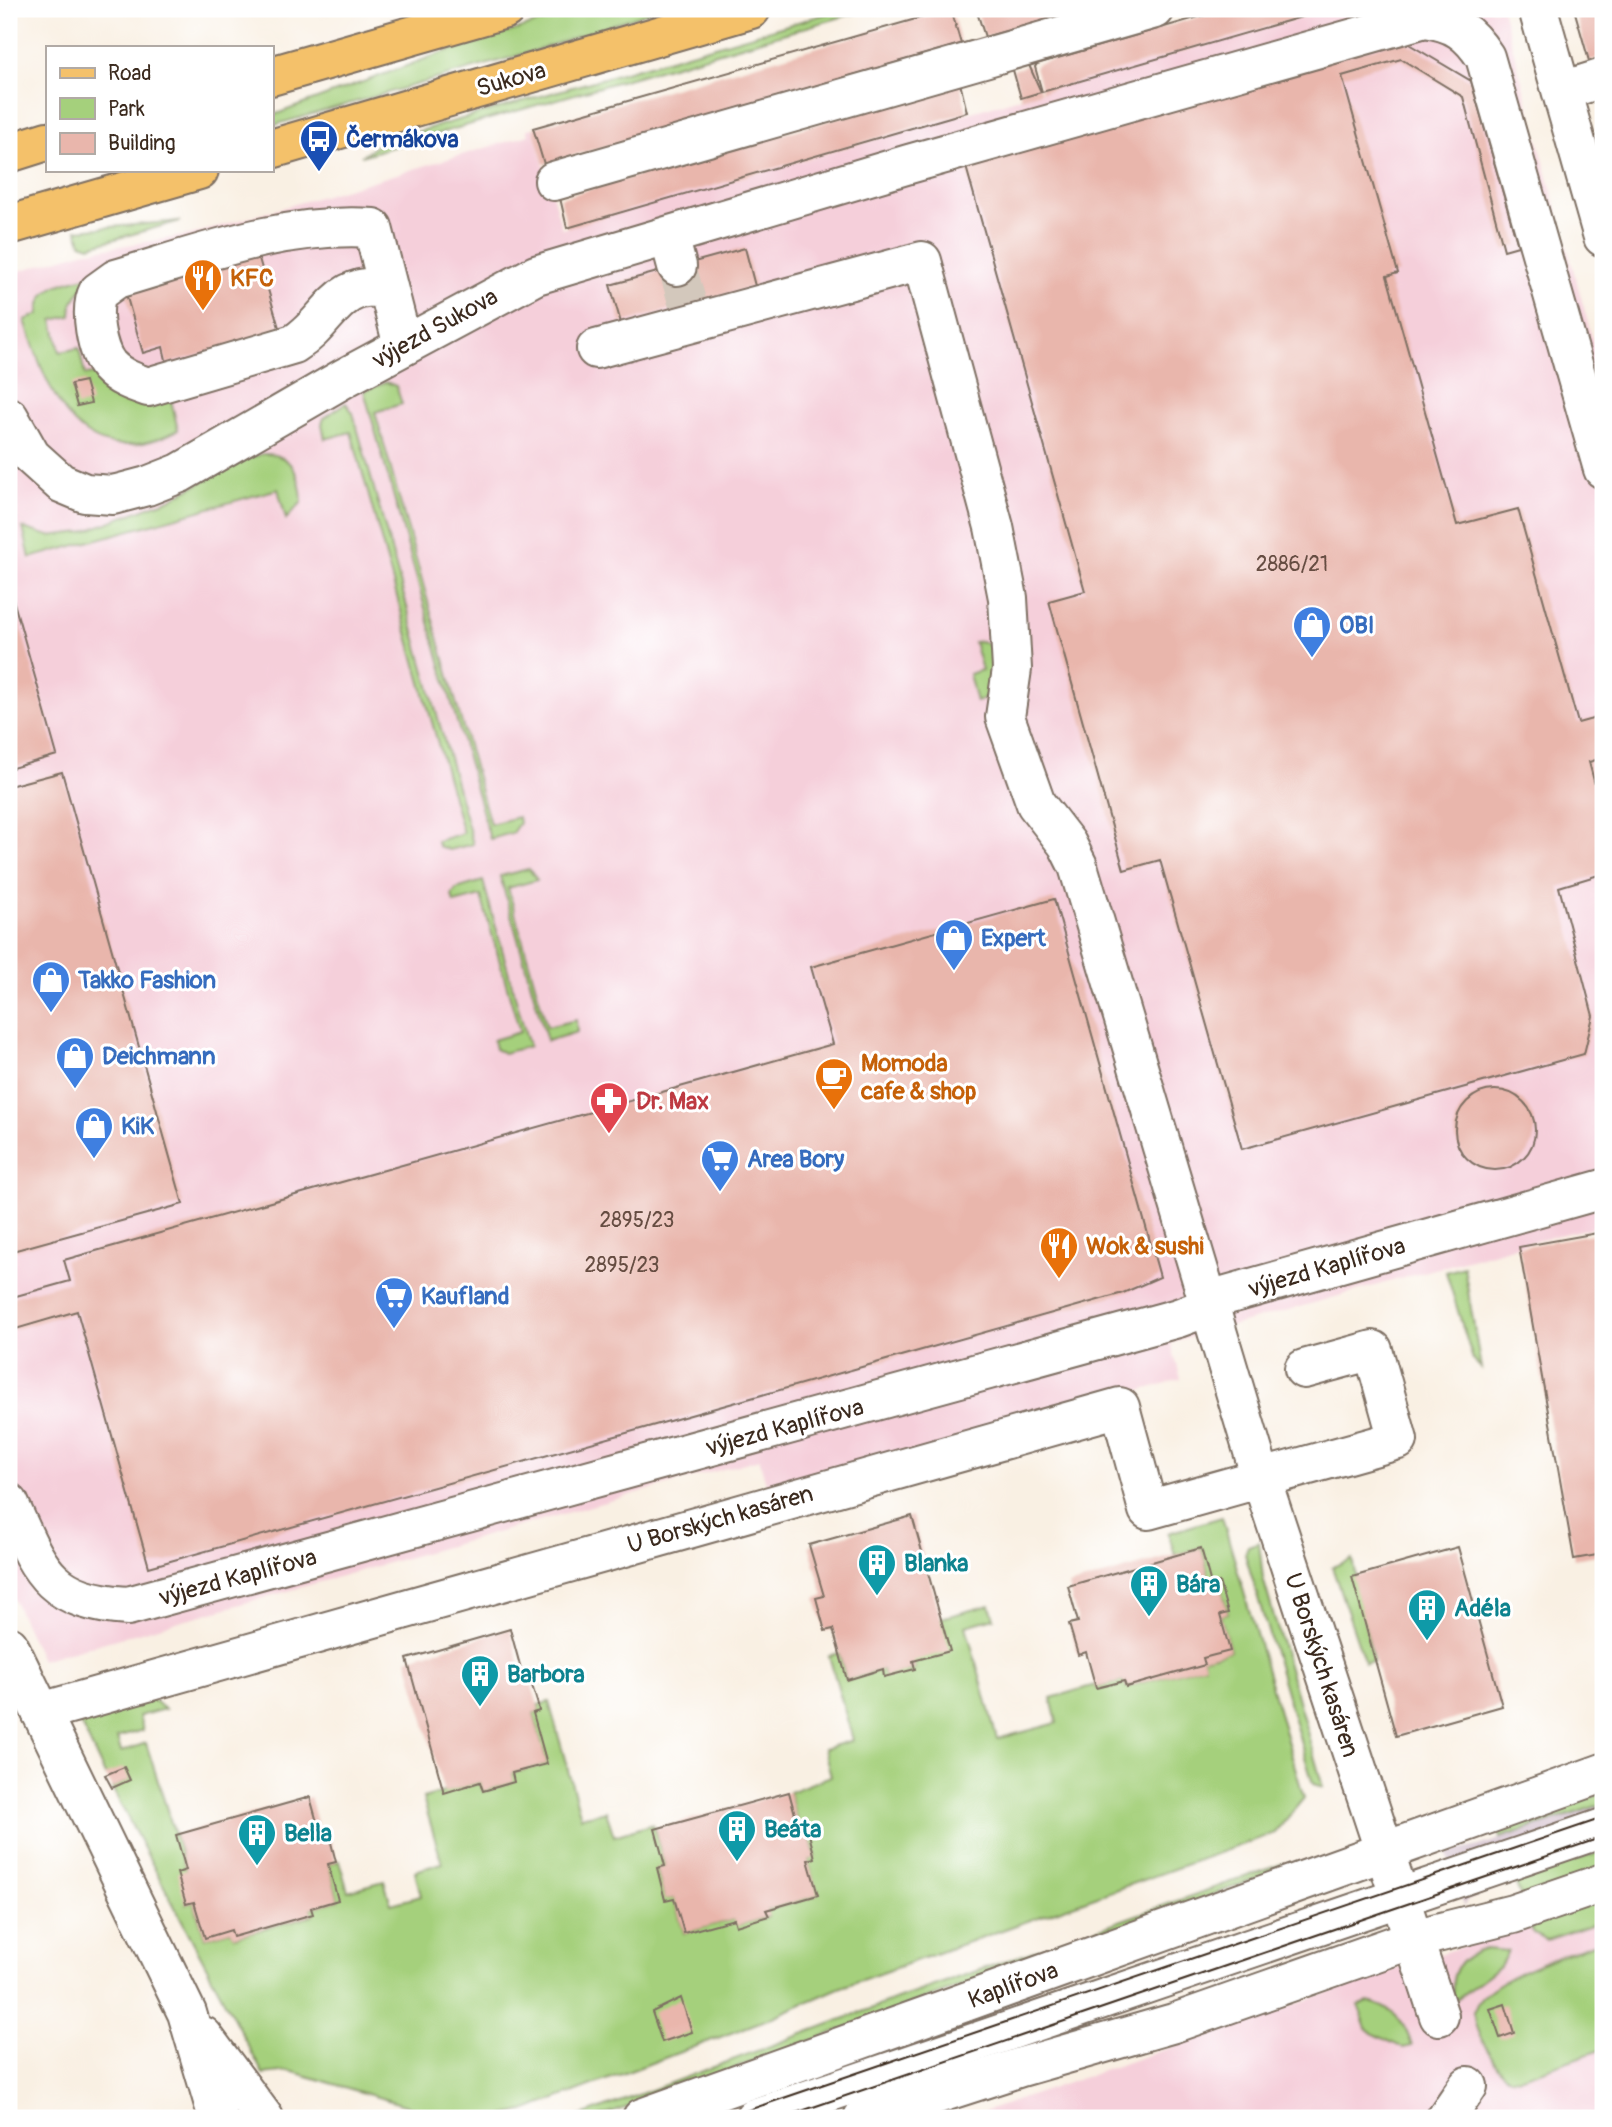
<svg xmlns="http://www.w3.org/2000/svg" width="1612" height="2127" viewBox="0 0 1612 2127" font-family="Pangolin,sans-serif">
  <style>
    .built { fill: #f5cfda }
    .industrial { fill: #d1bdcb }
    .green { fill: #a5d07c; stroke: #707d4d; stroke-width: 2 }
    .building { fill: #e9b6ac }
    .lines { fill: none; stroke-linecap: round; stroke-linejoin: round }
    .minor-tunnel { stroke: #d3c8bc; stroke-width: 38; stroke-dasharray: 38 19; stroke-linecap: butt }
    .minor-casing { stroke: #7e6f63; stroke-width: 42 }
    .major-casing { stroke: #7e6f63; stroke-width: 42 }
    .minor { stroke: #fff; stroke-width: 38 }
    .major { stroke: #f4c16b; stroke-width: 38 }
    .tram { stroke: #3b2a1e; stroke-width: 2 }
    .labels { text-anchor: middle; stroke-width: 6; stroke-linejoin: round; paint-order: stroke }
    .number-label { font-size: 21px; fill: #664d42 }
    .street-label { font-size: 24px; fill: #3b2a1e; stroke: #fff }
    .transit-label { font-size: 24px; font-weight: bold; fill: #164399; stroke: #fff; text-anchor: start }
    .food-label { font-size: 24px; font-weight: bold; fill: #c56008; stroke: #fff; text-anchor: start }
    .shop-label { font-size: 24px; font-weight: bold; fill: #366cbe; stroke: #fff; text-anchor: start }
    .health-label { font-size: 24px; font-weight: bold; fill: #be3a42; stroke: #fff; text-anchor: start }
    .culture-label { font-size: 24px; font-weight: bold; fill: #0d838f; stroke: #fff; text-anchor: start }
  </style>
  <rect width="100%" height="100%" fill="#fff"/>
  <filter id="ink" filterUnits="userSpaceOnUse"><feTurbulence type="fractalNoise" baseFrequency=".0143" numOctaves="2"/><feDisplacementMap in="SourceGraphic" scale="14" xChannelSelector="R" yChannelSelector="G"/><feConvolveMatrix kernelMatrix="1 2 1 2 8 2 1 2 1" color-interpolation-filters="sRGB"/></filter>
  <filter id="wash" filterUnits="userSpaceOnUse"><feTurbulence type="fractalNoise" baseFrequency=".00686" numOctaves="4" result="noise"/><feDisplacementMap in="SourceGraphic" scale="28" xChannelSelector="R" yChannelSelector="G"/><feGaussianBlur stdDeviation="1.57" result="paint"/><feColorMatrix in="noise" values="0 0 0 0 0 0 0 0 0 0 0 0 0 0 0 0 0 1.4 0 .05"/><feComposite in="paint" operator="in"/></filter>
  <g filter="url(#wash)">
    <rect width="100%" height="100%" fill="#f9f0e3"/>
    <!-- built -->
    <g class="built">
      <path d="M1332,9h170l101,369v847l-61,14 -371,104 10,36 -411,118 -11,-38 -718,201 -32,-71v-1315l74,-22 107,-17 339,-100 -2,-6 6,-1 29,101z"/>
      <path d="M1603,1896v222h-637l515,-178z"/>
    </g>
    <!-- industrial -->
    <path class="industrial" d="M1603,1804v47l-109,37 -28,13 -2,6 -17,-54 32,-7z"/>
    <!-- green -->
    <g class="green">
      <path d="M584,9h74l-124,42 -263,75v-10l173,-64z"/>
      <path d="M843,9h26l-508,147 21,-14z"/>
      <path d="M180,221l-90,25 -9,-3 -4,-13z"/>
      <path d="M90,276l-18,28 -1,12 -18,4 7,32 19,-4 6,27 10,-1 76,26 7,30c-97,50 -129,-33 -153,-110l14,-6c-1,-29 28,-32 51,-38z"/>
      <path d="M386,382l10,4 6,18 -27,8 115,412 28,-7 1,6 -7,10 -22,6 -126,-448z"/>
      <path d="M346,403l7,10 120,431 -24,6 -11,-4 -1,-5 26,-8 -112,-401 -26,7 -3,-15 2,-6z"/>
      <path d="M262,454c30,-2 39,22 40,48l-16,17 -8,-30 -248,69 -7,-30 26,8 34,-4 87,-33 75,-40z"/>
      <path d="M982,641l10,6c5,18 8,49 -16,55l-7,-28 13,-4 -8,-28z"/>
      <path d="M529,869l8,11 -29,8 39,139 29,-7 1,12 -30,9 -47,-165z"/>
      <path d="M483,881l46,165 -25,7 -9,-4 -2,-9 27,-8 -39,-136 -27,7 -2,-8 4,-6z"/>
      <path d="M1464,1267l17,101 -8,-8 -27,-88z"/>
      <path d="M1222,1517l82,281 -29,35 -436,155 -71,31 -244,92 -30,7h-46l-158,-47 -27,3 -151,-286 17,-8 -24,-5 -27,-57 72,-20 15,11 -26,7 4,14 -26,8 4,14 25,-9 40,127v34l8,-2 11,36 26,-8 3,7 79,-22 -2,-7 27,-8 -10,-36 11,-3 9,30 36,-10 7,23 30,-8 -6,-25 27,-8 -19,-65 57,-16 3,9 30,-9 -1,-9 35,-9 -14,-51 6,-2 -1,-6 11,-3 32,115 25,-6 8,25 39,-12 12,42 -8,3 8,30 9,-1 10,35 50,-14 3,6 31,-8 -2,-7 51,-15 -9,-35 7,-3 -8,-30 -8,2 -10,-37 42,-16 -7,-27 29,-9 -24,-84 10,-3 8,27 36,-11 1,7 31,-7 -2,-8 28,-43 49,-13 4,13 -28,8 31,113 60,-16 -6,-25 44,-13 1,3 28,-7 2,6 78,-22 -1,-7 27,-7 -10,-36 8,-2 -9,-30 -8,1 -10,-36 -26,7 -7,-22z"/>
      <path d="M1259,1542l4,36 60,209 -10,-3 -68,-230 3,-8z"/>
      <path d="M1352,1559l21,102 -8,2 -33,-96z"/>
      <path d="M1603,1793v11l-103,34 -3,-10z"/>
      <path d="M1603,1851v20l-81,28 -7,-18z"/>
      <path d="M1282,1864l4,4 -688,250h-22l321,-119z"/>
      <path d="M1603,1896v25l-56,19 -14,-7 -4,-11z"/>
      <path d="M1603,1941v108l-81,28c-16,3 -22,-5 -29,-18 -7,-11 -20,-31 -19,-45 0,-33 103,-64 129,-73z"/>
      <path d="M1486,1949l22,2 -8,15 -46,35c-6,-28 5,-45 32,-52z"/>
      <path d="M1369,2002c25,5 36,21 43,44l-9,2 -35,-17 -10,-26z"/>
    </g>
    <g id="blocks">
      <!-- building -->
      <g class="building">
        <path d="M951,9l10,35 -417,120 -11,-36z"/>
        <path d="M976,9h105v1l-96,27z"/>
        <path d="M1226,9h103l-287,83 -7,-25 2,-3z"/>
        <path d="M1574,9h29v48l-14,4z"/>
        <path d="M1402,40l69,41 47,165 -14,4 -41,-153 -62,-38 -59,17 56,197 -11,3 70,249 61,-16 60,214 25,-7v42l-14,4 14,53 -1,59 -43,13 34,129 -9,38 -342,95 -82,-289 -36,10 -75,-269 36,-10 -120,-428z"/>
        <path d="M1029,65l12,27 -20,6 -8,-28z"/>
        <path d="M960,83l7,29 -400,116 -7,-30z"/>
        <path d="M745,248l10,38 -134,37 -11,-38z"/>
        <path d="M258,255l22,76 -113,33 -4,-17 -20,6 -17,-59z"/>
        <path d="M85,381l6,22 -14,3 -6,-22z"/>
        <path d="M9,585l48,170 -48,14z"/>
        <path d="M62,772l121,432 -174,48v-466z"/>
        <path d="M1054,899l106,378 -37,16 -240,68 -734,206 -72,-256 -68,20v-33l61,-17 -6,-21 769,-216 -22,-77z"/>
        <circle cx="1495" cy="1130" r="40"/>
        <path d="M1603,1232v322l-29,5 -55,-312z"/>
        <path d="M912,1516l38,135 -37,10 2,8 -31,8 -1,-8 -36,11 -14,-51 -8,2 -9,-33 8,-2 -15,-51z"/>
        <path d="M1458,1547l44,159 -106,30 -44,-159z"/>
        <path d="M1201,1548l10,36 8,-2 9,31 -8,2 10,36 -27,7 2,7 -79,22 -2,-6 -28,7 -10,-36 -8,3 -9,-31 9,-2 -10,-36z"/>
        <path d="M510,1629l14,51 6,-1 8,26 1,6 -6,2 14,51 -35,9 2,9 -31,9 -3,-9 -36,11 -37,-134z"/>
        <path d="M124,1767l6,13 -18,8 -7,-13z"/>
        <path d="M789,1792l10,37 8,-3 8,32 -7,2 10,35 -52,15 3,6 -33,10 -2,-7 -50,14 -10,-35 -9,2 -8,-32 8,-2 -10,-37z"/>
        <path d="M310,1797l10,36 8,-2 8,31 -8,2 10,36 -27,8 2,6 -80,23 -2,-7 -26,8 -11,-36 -8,2 -9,-31 9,-3 -10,-35z"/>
        <path d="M681,1998l11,34 -30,10 -10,-30z"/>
        <path d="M1505,2004l9,29 -14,5 -10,-29z"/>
      </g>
    </g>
  </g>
  <g filter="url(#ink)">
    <use href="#blocks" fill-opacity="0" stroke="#7e6f63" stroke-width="2"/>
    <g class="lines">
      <!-- minor-tunnel -->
      <path class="minor-tunnel" d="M677,266l11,39"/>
      <defs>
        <g id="minor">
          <path d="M1538,9l65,228"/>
          <path d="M1562,91l41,-13"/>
          <path d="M554,181l601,-172"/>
          <path d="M669,236l8,30"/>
          <path d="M388,289c-53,-10 -56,32 -94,55l-146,43c-15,-5 -29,-10 -39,-21 -13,-15 -20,-57 -11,-74l18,-13c85,-25 168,-57 257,-51l30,118"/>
          <path d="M596,349l326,-88 72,266 14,71 4,71 -7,48 31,87 31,40 11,22 183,612 178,538"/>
          <path d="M9,417l22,39 30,27 24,10 28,2 34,-9 33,-13 166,-96 190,-102 373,-111 516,-146c29,4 44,14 60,39l118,412"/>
          <path d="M9,1503c30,66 38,98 119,103l1050,-288 19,-7 12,-11 394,-111"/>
          <path d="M9,1646l178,367 31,105"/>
          <path d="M41,1712l1079,-305 28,103 250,-70 -25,-90 -69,19"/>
          <path d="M203,2036l61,82"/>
          <path d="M642,2118l961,-345"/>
          <path d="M754,2118l849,-290"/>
          <path d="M863,2118l158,-51 153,-44 239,-84 100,-25 90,-31"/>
          <path d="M1446,2118l22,-32"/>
        </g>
        <g id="major">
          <path d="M271,76l234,-67"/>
          <path d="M271,149l480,-140"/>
          <path d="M9,153l38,-12"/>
          <path d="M9,225l190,-55"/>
        </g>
      </defs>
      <!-- minor casing -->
      <use href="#minor" class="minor-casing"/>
      <!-- major casing -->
      <use href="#major" class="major-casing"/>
      <!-- minor -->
      <use href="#minor" class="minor"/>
      <!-- major -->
      <use href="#major" class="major"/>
      <!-- tram -->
      <g class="tram">
        <path d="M725,2118l878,-300"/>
        <path d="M781,2118l822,-281"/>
      </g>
    </g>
  </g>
  <!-- icons -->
  <defs>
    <symbol id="bus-pin" viewBox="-11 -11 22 30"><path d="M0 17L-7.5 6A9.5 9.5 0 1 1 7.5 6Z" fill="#1a4fb4" stroke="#fff"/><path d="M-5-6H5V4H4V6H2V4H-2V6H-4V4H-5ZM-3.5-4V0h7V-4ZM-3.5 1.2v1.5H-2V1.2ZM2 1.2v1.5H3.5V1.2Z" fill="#fff"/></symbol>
    <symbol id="restaurant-pin" viewBox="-11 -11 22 30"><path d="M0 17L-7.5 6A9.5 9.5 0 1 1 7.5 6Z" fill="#e8710a" stroke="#fff"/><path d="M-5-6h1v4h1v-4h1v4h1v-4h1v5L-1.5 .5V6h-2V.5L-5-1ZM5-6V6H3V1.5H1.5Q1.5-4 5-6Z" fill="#fff"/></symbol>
    <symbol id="shop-pin" viewBox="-11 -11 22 30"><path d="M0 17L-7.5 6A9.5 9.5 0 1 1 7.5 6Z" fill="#3f7fe0" stroke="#fff"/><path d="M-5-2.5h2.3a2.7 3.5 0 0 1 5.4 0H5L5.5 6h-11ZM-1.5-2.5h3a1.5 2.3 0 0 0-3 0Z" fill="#fff"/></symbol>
    <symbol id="cafe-pin" viewBox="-11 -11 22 30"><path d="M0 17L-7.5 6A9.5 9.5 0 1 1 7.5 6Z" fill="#e8710a" stroke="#fff"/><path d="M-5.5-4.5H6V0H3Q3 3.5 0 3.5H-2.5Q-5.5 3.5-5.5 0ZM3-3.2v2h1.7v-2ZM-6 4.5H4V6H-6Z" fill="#fff"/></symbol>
    <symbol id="pharmacy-pin" viewBox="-11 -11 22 30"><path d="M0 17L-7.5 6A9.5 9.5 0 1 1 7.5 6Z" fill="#e0444e" stroke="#fff"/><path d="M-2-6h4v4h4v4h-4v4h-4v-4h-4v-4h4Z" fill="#fff"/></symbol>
    <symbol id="supermarket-pin" viewBox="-11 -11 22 30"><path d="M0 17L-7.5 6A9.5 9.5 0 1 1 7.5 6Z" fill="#3f7fe0" stroke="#fff"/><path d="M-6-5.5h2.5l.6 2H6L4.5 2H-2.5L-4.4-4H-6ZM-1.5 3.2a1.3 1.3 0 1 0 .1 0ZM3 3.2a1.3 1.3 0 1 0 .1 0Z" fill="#fff"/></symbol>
    <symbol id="building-pin" viewBox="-11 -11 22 30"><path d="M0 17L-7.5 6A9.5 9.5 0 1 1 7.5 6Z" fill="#0f9aa8" stroke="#fff"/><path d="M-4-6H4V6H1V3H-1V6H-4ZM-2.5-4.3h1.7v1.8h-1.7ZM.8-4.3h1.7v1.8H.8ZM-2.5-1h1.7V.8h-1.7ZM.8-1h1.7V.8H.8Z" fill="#fff"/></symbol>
  </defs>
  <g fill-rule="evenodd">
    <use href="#bus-pin" x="297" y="117" width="44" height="60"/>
    <use href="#restaurant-pin" x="181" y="256" width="44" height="60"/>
    <use href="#shop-pin" x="1290" y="603" width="44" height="60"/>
    <use href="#shop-pin" x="932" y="916" width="44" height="60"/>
    <use href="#shop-pin" x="29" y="958" width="44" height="60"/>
    <use href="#shop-pin" x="53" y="1034" width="44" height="60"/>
    <use href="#cafe-pin" x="812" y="1055" width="44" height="60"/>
    <use href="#pharmacy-pin" x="587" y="1079" width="44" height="60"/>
    <use href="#shop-pin" x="72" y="1104" width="44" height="60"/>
    <use href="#supermarket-pin" x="698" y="1137" width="44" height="60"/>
    <use href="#restaurant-pin" x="1037" y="1224" width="44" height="60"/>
    <use href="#supermarket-pin" x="372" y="1274" width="44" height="60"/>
    <use href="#building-pin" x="855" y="1541" width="44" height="60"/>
    <use href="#building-pin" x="1127" y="1562" width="44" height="60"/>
    <use href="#building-pin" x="1405" y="1586" width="44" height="60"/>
    <use href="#building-pin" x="458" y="1652" width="44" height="60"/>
    <use href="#building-pin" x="715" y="1807" width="44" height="60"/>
    <use href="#building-pin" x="235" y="1811" width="44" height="60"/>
  </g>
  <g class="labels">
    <!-- number labels -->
    <g class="number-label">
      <text x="1292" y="571">2886/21</text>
      <text x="637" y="1227">2895/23</text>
      <text x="622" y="1272">2895/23</text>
    </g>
    <!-- street labels -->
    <g class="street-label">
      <text transform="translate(511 79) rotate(-16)" y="8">Sukova</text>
      <text transform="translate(435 328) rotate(-29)" y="8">výjezd Sukova</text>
      <text transform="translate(1327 1267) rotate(-16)" y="8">výjezd Kaplířova</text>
      <text transform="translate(785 1427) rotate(-15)" y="8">výjezd Kaplířova</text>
      <text transform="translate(720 1519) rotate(-16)" y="8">U Borských kasáren</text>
      <text transform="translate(238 1577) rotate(-15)" y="8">výjezd Kaplířova</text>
      <text transform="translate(1322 1665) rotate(72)" y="8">U Borských kasáren</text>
      <text transform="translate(1013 1985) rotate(-20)" y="8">Kaplířova</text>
    </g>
    <!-- transit labels -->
    <g class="transit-label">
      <text x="346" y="147">Čermákova</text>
    </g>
    <!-- food labels -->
    <g class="food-label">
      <text x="230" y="286">KFC</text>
      <text x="861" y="1071">Momoda<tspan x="861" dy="28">cafe &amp; shop</tspan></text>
      <text x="1086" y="1254">Wok &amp; sushi</text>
    </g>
    <!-- shop labels -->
    <g class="shop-label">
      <text x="1339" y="633">OBI</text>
      <text x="981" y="946">Expert</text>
      <text x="78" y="988">Takko Fashion</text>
      <text x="102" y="1064">Deichmann</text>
      <text x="121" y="1134">KiK</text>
      <text x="747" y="1167">Area Bory</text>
      <text x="421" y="1304">Kaufland</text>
    </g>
    <!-- health labels -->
    <g class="health-label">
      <text x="636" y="1109">Dr. Max</text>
    </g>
    <!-- culture labels -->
    <g class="culture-label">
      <text x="904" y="1571">Blanka</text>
      <text x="1176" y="1592">Bára</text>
      <text x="1454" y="1616">Adéla</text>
      <text x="507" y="1682">Barbora</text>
      <text x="764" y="1837">Beáta</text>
      <text x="284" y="1841">Bella</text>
    </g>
  </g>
  <!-- margin -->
  <rect width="1612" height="2127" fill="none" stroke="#fff" stroke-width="35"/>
  <!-- legend -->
  <rect x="46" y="46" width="228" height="126" fill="#ffffff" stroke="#b1aaa5" stroke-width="2"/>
  <rect x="60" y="68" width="35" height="10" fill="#f4c16b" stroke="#b1aaa5" stroke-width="2"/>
  <text x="108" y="80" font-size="21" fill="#3b2a1e">Road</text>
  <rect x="60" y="98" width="35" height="21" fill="#a5d07c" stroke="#b1aaa5" stroke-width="2"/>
  <text x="108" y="116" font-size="21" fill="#3b2a1e">Park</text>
  <rect x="60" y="133" width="35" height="21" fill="#e9b6ac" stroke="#b1aaa5" stroke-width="2"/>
  <text x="108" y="150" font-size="21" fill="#3b2a1e">Building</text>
</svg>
